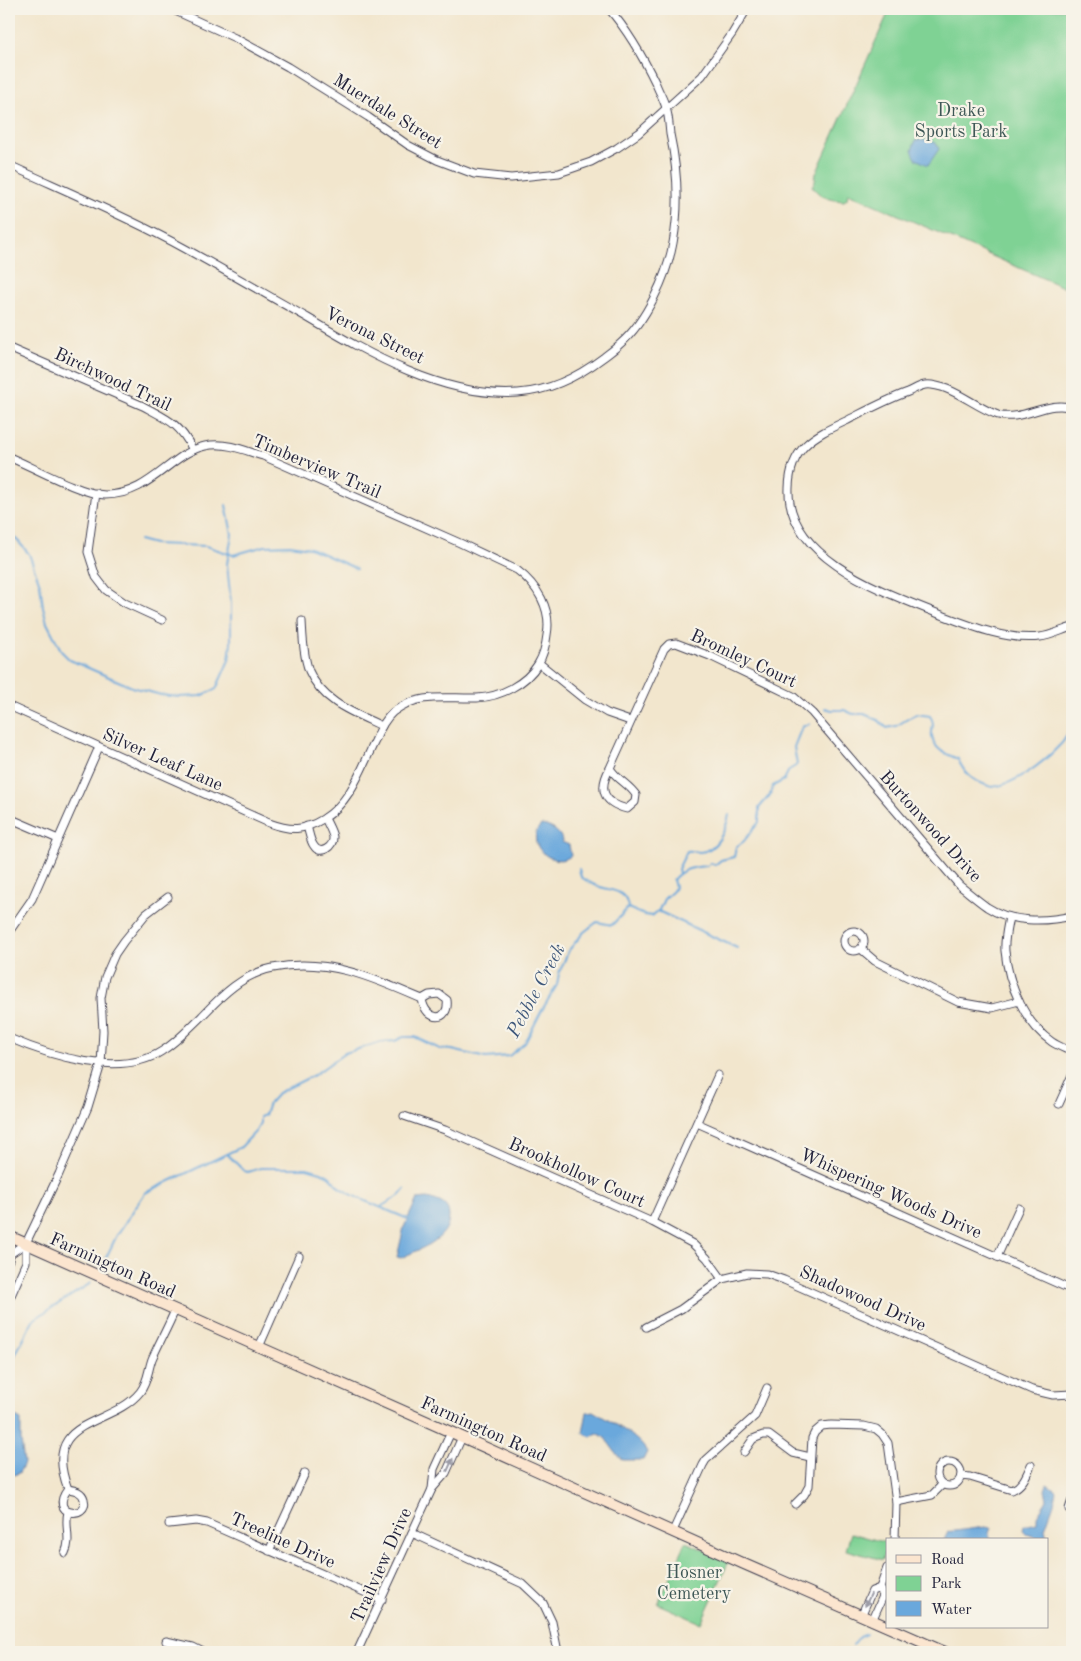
<svg xmlns="http://www.w3.org/2000/svg" width="1081" height="1661" viewBox="0 0 1081 1661" font-family="'Old Standard TT',serif">
  <style>
    .green { fill: #7fd294; stroke: #507a68 }
    .water { fill: #6aa8dc; stroke: #46658c }
    .lines { fill: none; stroke-linecap: round; stroke-linejoin: round }
    .stream { stroke: #6aa8dc; stroke-width: 2 }
    .street-casing { stroke: #413f51; stroke-width: 9 }
    .secondary-casing { stroke: #413f51; stroke-width: 12 }
    .street { stroke: #fff; stroke-width: 7 }
    .secondary { stroke: #fbe5cf; stroke-width: 10 }
    .oneway { fill: #9c9ca7 }
    .labels { text-anchor: middle; stroke-width: 4.5; stroke-linejoin: round; paint-order: stroke }
    .park-label { font-size: 18px; fill: #3e5756; stroke: #f7f3e8 }
    .street-label { font-size: 18px; fill: #22223b; stroke: #f7f3e8 }
    .water-label { font-size: 19px; font-style: italic; fill: #3f587b; stroke: #f7f3e8 }
  </style>
  <rect width="100%" height="100%" fill="#f7f3e8"/>
  <filter id="ink" filterUnits="userSpaceOnUse"><feTurbulence type="fractalNoise" baseFrequency=".02" numOctaves="2"/><feDisplacementMap in="SourceGraphic" scale="10" xChannelSelector="R" yChannelSelector="G"/><feConvolveMatrix kernelMatrix="1 2 1 2 8 2 1 2 1" color-interpolation-filters="sRGB"/></filter>
  <filter id="wash" filterUnits="userSpaceOnUse"><feTurbulence type="fractalNoise" baseFrequency=".0096" numOctaves="4" result="noise"/><feDisplacementMap in="SourceGraphic" scale="20" xChannelSelector="R" yChannelSelector="G"/><feGaussianBlur stdDeviation="1.12" result="paint"/><feColorMatrix in="noise" values="0 0 0 0 0 0 0 0 0 0 0 0 0 0 0 0 0 1.4 0 .05"/><feComposite in="paint" operator="in"/></filter>
  <g filter="url(#wash)">
    <rect width="100%" height="100%" fill="#f2e6cd"/>
    <!-- green -->
    <g class="green">
      <path d="M890,9h182v282l-224,-98 -1,6 -3,2c-13,-1 -24,-3 -32,-15l4,-7 -2,-1z"/>
      <path d="M851,1533l36,10 -4,17 -37,-10z"/>
      <path d="M686,1542l43,19 -28,62 -43,-19z"/>
    </g>
    <!-- water -->
    <g class="water">
      <path d="M916,140h11l9,3 3,6 -11,16 -12,-6 -4,-9z"/>
      <path d="M541,825c9,1 21,7 21,17l7,3 2,11c-18,14 -48,-13 -30,-31z"/>
      <path d="M427,1198c11,3 22,5 22,18 1,24 -30,33 -48,42l-4,-1 7,-30 13,-28z"/>
      <path d="M593,1411c16,10 46,25 54,41l-4,8h-20l-5,-4 -13,-18 -8,-5 -6,4 -8,-4 4,-21z"/>
      <path d="M14,1416l7,4v20l3,23 -5,10 -10,4v-59z"/>
      <path d="M1047,1484l9,6 -2,13 -9,25 2,12h-3l-17,-6 -4,-4 1,-4 13,-3v-7l10,-16 -2,-10z"/>
      <path d="M985,1527l6,1 -2,5v7h-45l4,-8z"/>
    </g>
    <g class="lines">
      <!-- stream -->
      <g class="stream">
        <path d="M9,534l8,6 12,14 11,30 3,23 4,16 15,29 8,8 62,27 29,8 18,2 22,-1 15,-7 13,-29 2,-17v-39l-4,-40 5,-30 -6,-29"/>
        <path d="M139,540l15,4 52,2 27,9 32,-9 25,-1 20,3 47,21"/>
        <path d="M825,708l7,2h12l9,4h11l14,6 9,8 9,-2 20,-12 14,2c4,6 3,9 2,16 -2,16 14,22 26,27 7,17 17,23 34,28 23,-2 52,-25 67,-41 6,-5 9,-13 13,-20"/>
        <path d="M579,869l2,8c6,4 12,8 19,10 13,4 26,3 28,21"/>
        <path d="M679,873l-1,-4 9,-18c5,-1 8,1 13,1 17,-1 26,-23 29,-37"/>
        <path d="M628,908l16,7 8,1 7,-6 5,-11 9,-8 2,-4 -2,-7c8,-11 21,-13 34,-14l4,-3 4,2 6,-5 13,-3 2,-10 8,-6 15,-19v-14l11,-13 3,-9 11,-6 5,-10 8,-5 -3,-18 8,-20 7,-3"/>
        <path d="M658,911l79,37"/>
        <path d="M227,1154l17,17 4,1 13,-4h46l14,4 8,4 11,12 18,10 50,21"/>
        <path d="M382,1206l17,-10 6,-7"/>
        <path d="M102,1266l15,-31 28,-42 96,-46 15,-16 4,-7v-7l5,-2 4,-12 9,-10 36,-18 31,-22 37,-11 13,-1 8,-4h12l25,12 12,1 34,8 23,-2 16,-13 17,-33 15,-25 2,-12 10,-23 15,-18 13,-10 15,3 16,-17"/>
        <path d="M9,1367l24,-47 58,-37"/>
        <path d="M853,1645l6,-8 7,-3"/>
      </g>
    </g>
  </g>
  <g filter="url(#ink)">
    <g class="lines">
      <defs>
        <g id="street">
          <path d="M171,9l64,29 53,29 80,50 40,28 29,15 37,14 37,4 48,-5 32,-11 26,-14 22,-15 63,-57 30,-42 15,-25"/>
          <path d="M9,165c59,27 119,52 175,83 42,23 83,47 124,70 61,36 136,80 210,75 31,-2 61,-17 86,-36 5,-4 11,-8 16,-13 26,-22 47,-68 53,-101 7,-37 5,-72 -3,-109 -1,-8 -1,-18 -4,-26 -2,-8 -7,-16 -10,-24 -13,-27 -28,-53 -47,-75"/>
          <path d="M9,348l134,58c26,14 36,17 50,44"/>
          <path d="M1072,408c-23,-9 -50,14 -74,7 -18,-6 -33,-19 -51,-26 -5,-2 -16,-5 -22,-4 -6,1 -12,5 -17,7 -22,8 -42,19 -62,29 -32,15 -56,26 -57,67 -3,69 92,103 145,124 32,12 71,29 106,25 10,-1 22,-7 32,-10"/>
          <path d="M9,457c24,10 72,37 96,38 48,0 67,-46 106,-50 17,-2 35,6 52,11l197,87 57,27c20,15 35,39 30,65 -1,9 -4,21 -9,29 -12,20 -38,33 -61,34 -30,1 -58,-6 -84,14 -9,8 -14,19 -18,29 -14,28 -24,61 -52,78 -20,12 -32,12 -54,4l-260,-117"/>
          <path d="M96,493l-8,59 8,25 10,13 19,13 37,17"/>
          <path d="M302,621c1,16 1,34 7,50 13,31 45,42 73,55"/>
          <path d="M539,663l46,37 22,13 23,8"/>
          <path d="M610,768c-12,21 -7,35 17,41l8,-7 1,-7c-7,-11 -19,-15 -26,-27l54,-119 5,-5 7,-1 34,13 83,40 19,17 147,172c9,7 18,15 28,22 24,16 58,15 85,9"/>
          <path d="M9,818l49,21"/>
          <path d="M307,826c2,6 3,15 7,20 6,10 20,1 19,-9 -1,-6 -6,-14 -8,-19"/>
          <path d="M1009,917c-2,11 -5,23 -4,34 3,32 19,72 47,91 6,4 14,7 20,10"/>
          <circle cx="854" cy="941" r="10"/>
          <path d="M9,932l23,-33 67,-152"/>
          <path d="M861,949l14,12 83,41 34,6 27,-7"/>
          <path d="M9,1038c41,18 112,40 153,13 15,-9 27,-23 40,-35 20,-21 41,-42 71,-48 54,-11 101,10 149,31 4,24 28,23 25,1l-8,-6 -10,1 -7,4"/>
          <path d="M1059,1104l13,-29"/>
          <path d="M404,1116l41,14 207,92 41,22 14,14 15,21"/>
          <path d="M697,1123l375,167"/>
          <path d="M652,1222l66,-147"/>
          <path d="M997,1257l22,-49"/>
          <path d="M9,1260l1,-6 16,-11"/>
          <path d="M9,1300l17,-38v-19l33,-69 29,-67 10,-33 3,-10 2,-33 -2,-33 4,-21 10,-23 9,-13 22,-27 22,-17"/>
          <path d="M646,1327l35,-18 41,-30 25,-6 20,1 17,6 248,110 21,5 19,-1"/>
          <path d="M259,1347l40,-91"/>
          <path d="M744,1452l9,-13 10,-4h6l24,18 17,4"/>
          <circle cx="949" cy="1474" r="12"/>
          <path d="M961,1476l9,1 42,13c11,-5 14,-14 19,-25"/>
          <path d="M68,1489c-28,-73 43,-61 72,-97 8,-10 8,-22 12,-33 7,-16 16,-32 23,-49"/>
          <path d="M68,1489c6,1 14,2 16,10 6,21 -37,17 -16,-10z"/>
          <path d="M432,1489l14,-16 16,-36"/>
          <path d="M896,1502l36,-7 10,-10"/>
          <path d="M795,1504l9,-9 5,-9 3,-48 3,-6 7,-6 9,-1 33,1 12,3 6,5 6,9 8,59 -1,38"/>
          <path d="M1069,1509l3,-9"/>
          <path d="M169,1524l27,-3 11,2 175,77"/>
          <path d="M673,1531l30,-66 3,-5 49,-44 12,-28"/>
          <path d="M412,1533l111,51 20,19 9,19 6,30"/>
          <path d="M269,1551l36,-78"/>
          <path d="M65,1553c7,-14 -1,-27 3,-41"/>
          <path d="M882,1591l-2,-3 7,-20"/>
          <path d="M861,1616l11,-25 8,-3 3,8 -11,25"/>
          <path d="M166,1641l27,6 10,5"/>
          <path d="M357,1652l75,-163 2,-20 17,-37"/>
        </g>
        <path id="secondary" d="M9,1236l453,201 282,127 201,88"/>
      </defs>
      <!-- street casing -->
      <use href="#street" class="street-casing"/>
      <!-- secondary casing -->
      <use href="#secondary" class="secondary-casing"/>
      <!-- street -->
      <use href="#street" class="street"/>
      <!-- secondary -->
      <use href="#secondary" class="secondary"/>
    </g>
    <!-- one-way arrows -->
    <defs><path id="oneway-solid" d="M-6-.8H1V-3.2L6.5 0L1 3.2V.8H-6Z" transform="scale(1.25)"/></defs>
    <g class="oneway">
      <use href="#oneway-solid" transform="translate(450 1465) rotate(-66)"/>
      <use href="#oneway-solid" transform="translate(868 1600) rotate(115)"/>
    </g>
  </g>
  <g class="labels">
    <!-- park labels -->
    <g class="park-label">
      <text x="961" y="116">Drake<tspan x="961" dy="21">Sports Park</tspan></text>
      <text x="694" y="1578">Hosner<tspan x="694" dy="21">Cemetery</tspan></text>
    </g>
    <!-- street labels -->
    <g class="street-label">
      <text transform="translate(388 111) rotate(32)" y="6">Muerdale Street</text>
      <text transform="translate(375 335) rotate(26)" y="6">Verona Street</text>
      <text transform="translate(113 379) rotate(25)" y="6">Birchwood Trail</text>
      <text transform="translate(317 466) rotate(23)" y="6">Timberview Trail</text>
      <text transform="translate(744 658) rotate(25)" y="6">Bromley Court</text>
      <text transform="translate(163 759) rotate(24)" y="6">Silver Leaf Lane</text>
      <text transform="translate(931 826) rotate(48)" y="6">Burtonwood Drive</text>
      <text transform="translate(577 1172) rotate(24)" y="6">Brookhollow Court</text>
      <text transform="translate(891 1193) rotate(24)" y="6">Whispering Woods Drive</text>
      <text transform="translate(113 1265) rotate(24)" y="6">Farmington Road</text>
      <text transform="translate(863 1298) rotate(24)" y="6">Shadowood Drive</text>
      <text transform="translate(484 1429) rotate(24)" y="6">Farmington Road</text>
      <text transform="translate(283 1540) rotate(24)" y="6">Treeline Drive</text>
      <text transform="translate(381 1565) rotate(-66)" y="6">Trailview Drive</text>
    </g>
    <!-- water labels -->
    <g class="water-label">
      <text transform="translate(535 990) rotate(-62)" y="7">Pebble Creek</text>
    </g>
  </g>
  <!-- margin -->
  <rect width="1081" height="1661" fill="none" stroke="#f7f3e8" stroke-width="30"/>
  <!-- legend -->
  <rect x="886" y="1538" width="162" height="90" fill="#f7f3e8" stroke="#a29fa3"/>
  <rect x="896" y="1555" width="25" height="8" fill="#fbe5cf" stroke="#a29fa3"/>
  <text x="931" y="1564" font-size="15" fill="#22223b">Road</text>
  <rect x="896" y="1576" width="25" height="15" fill="#7fd294" stroke="#a29fa3"/>
  <text x="931" y="1588" font-size="15" fill="#22223b">Park</text>
  <rect x="896" y="1601" width="25" height="15" fill="#6aa8dc" stroke="#a29fa3"/>
  <text x="931" y="1614" font-size="15" fill="#22223b">Water</text>
</svg>
